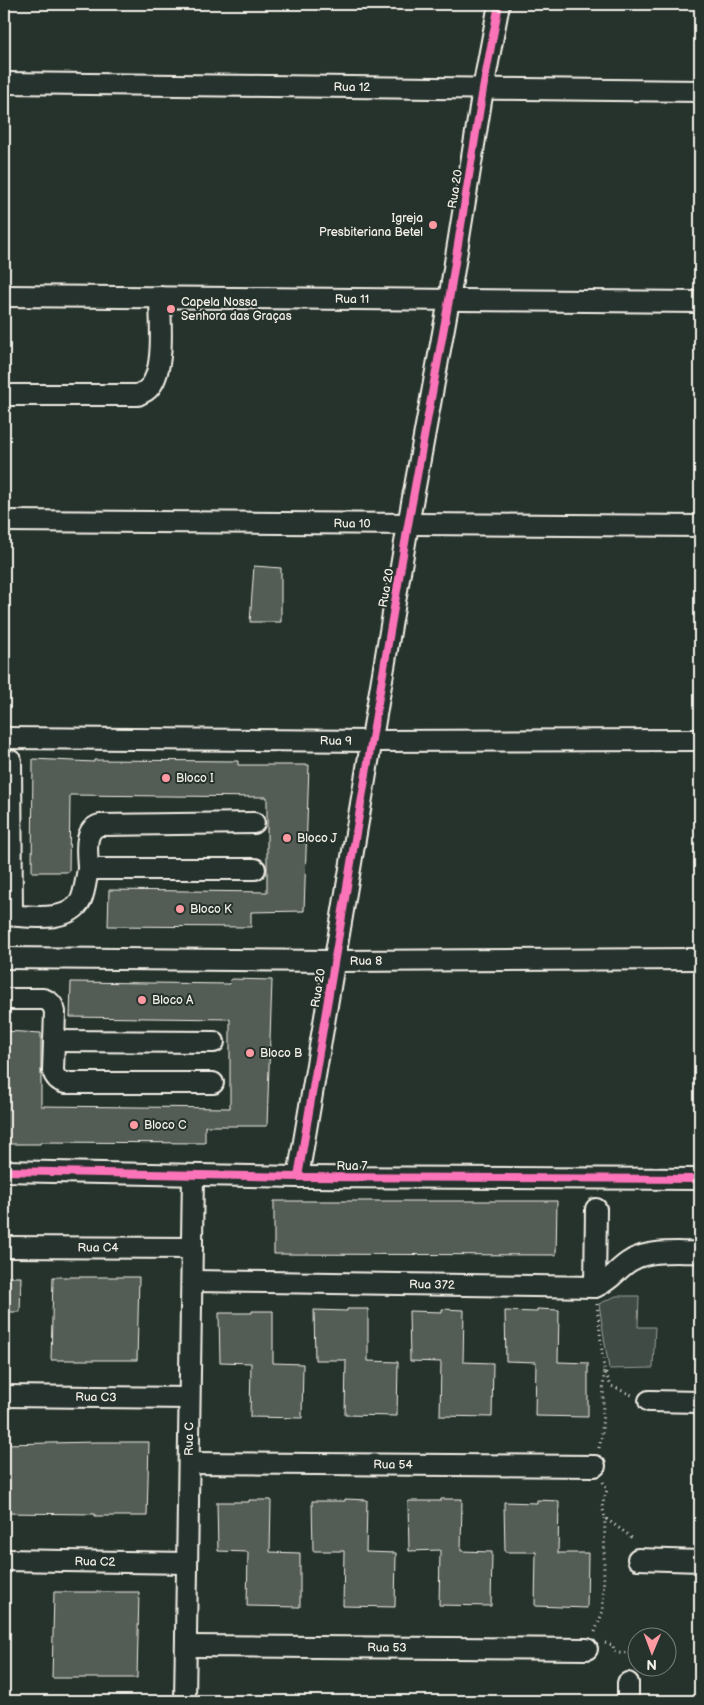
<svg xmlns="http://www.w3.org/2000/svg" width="704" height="1705" viewBox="0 0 704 1705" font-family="'Balsamiq Sans',sans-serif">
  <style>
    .green { fill: #414b45; stroke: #9a9e96 }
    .building { fill: #525c55; stroke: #f4f1e8 }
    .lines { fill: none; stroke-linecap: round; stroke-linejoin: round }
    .minor-casing { stroke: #f4f1e8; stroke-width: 24 }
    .path { stroke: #f4f1e8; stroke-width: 3; stroke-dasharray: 1 4; stroke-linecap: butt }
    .minor { stroke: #26332d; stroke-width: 20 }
    .cycleway-casing { stroke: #26332d; stroke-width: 11 }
    .cycleway { stroke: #fb73b8; stroke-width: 8 }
    .poi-dot { fill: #ff9aa2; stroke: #26332d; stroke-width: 2 }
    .labels { text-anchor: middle; stroke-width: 4; stroke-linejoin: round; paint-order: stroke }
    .street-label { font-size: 12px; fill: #f4f1e8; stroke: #26332d }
    .poi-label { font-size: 12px; fill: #f4f1e8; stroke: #26332d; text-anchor: start }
  </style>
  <rect width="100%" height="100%" fill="#26332d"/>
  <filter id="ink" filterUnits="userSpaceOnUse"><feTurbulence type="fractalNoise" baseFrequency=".02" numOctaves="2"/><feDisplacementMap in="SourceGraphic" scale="10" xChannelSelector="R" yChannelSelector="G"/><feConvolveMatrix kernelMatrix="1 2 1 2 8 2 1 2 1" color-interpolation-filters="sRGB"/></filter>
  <g filter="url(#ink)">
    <!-- green -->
    <path class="green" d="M616,1296h23l-1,31h17l-2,41 -44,1 -10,-65z"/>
    <!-- building -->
    <g class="building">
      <path d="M254,566l27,2v54h-31z"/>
      <path d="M33,759l61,3v-2l144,1v4h71l-5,146 -53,1v15l-143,-1 1,-36 158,2v-95l-197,-2 -1,77h-37z"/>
      <path d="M231,979l41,1 -5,146h-62v17l-164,-1 -1,2h-36v-113l37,2v73l189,2v-89l-160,-2 1,-35 159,2z"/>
      <path d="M274,1201h283l-1,54 -282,-1z"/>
      <path d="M4,1277h17l-1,35h-16z"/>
      <path d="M53,1277h86l-2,83h-86z"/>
      <path d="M347,1309h21v52l30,1 -1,54 -52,-1 1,-55h-31l-1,-50 33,1z"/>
      <path d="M442,1309l22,1 -1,52 30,1 -1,54 -52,-1 1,-54 -31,-1 -1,-50 33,1z"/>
      <path d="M537,1309l22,1 -1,52 30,1v54l-53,-1 1,-54 -30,-1 -1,-50 32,1z"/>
      <path d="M252,1311h21v52l30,1 -1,54 -52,-1 1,-54 -31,-1 -1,-49h33z"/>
      <path d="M97,1442h52l-2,74h-52v-2l-91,-1v-69z"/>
      <path d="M345,1499l22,1 -1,52 30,1 -1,54 -52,-1 1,-55h-31l-1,-50h33z"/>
      <path d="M441,1499h21l-1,52 31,1 -1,54 -52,-1 1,-55 -31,1 -1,-50h33z"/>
      <path d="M249,1500h22l-1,52 30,1v54l-53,-1 1,-54 -30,-1 -1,-49h32z"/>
      <path d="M537,1500l22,1 -1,52h30l-1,55 -52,-2 1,-54h-31l-1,-50 33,1z"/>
      <path d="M54,1592h85l-2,86h-85z"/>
    </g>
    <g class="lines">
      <defs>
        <g id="minor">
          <path id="s1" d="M4,83l696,8"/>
          <path id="s2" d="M4,296l696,6"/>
          <path d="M4,395h134c3,-2 7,-3 10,-6 18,-17 12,-68 12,-92"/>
          <path id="s3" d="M4,521l696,5"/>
          <path id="s4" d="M4,738l368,3 328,-1"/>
          <path d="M11,761l1,154"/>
          <path d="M88,869c0,-14 -6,-39 12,-44l154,-2"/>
          <path d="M4,915c22,1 65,9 77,-15 4,-9 5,-21 7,-31h167"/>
          <path id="s5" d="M4,958l330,3 366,-2"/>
          <path d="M4,999h39c7,2 10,5 12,13l-2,59c2,7 5,10 12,12h148"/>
          <path d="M54,1041l160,1"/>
          <path d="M4,1171l294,6 402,2"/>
          <path d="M298,1177l110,-652 41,-225 34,-211 16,-85"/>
          <path id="s6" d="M4,1247l188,1"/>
          <path id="s7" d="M192,1281l403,6 1,-78"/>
          <path d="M595,1287c18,-7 22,-19 37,-27 19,-11 47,-7 68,-8"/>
          <path id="s8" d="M4,1396l185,2"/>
          <path d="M649,1401l51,1"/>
          <path id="s9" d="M189,1463l406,3"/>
          <path d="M638,1559l62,2"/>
          <path id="s10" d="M4,1560l183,3"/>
          <path id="s11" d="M187,1646l400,3"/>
          <path id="s12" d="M185,1701l8,-526"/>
          <path d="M628,1701v-18"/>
        </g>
      </defs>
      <!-- minor casing -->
      <use href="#minor" class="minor-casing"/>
      <!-- path -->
      <g class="path">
        <path d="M597,1304l7,65 7,17 21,9"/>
        <path d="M599,1448l3,-13 2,-66"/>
        <path d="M603,1482l4,8 -5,15 3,13 25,18 3,4"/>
        <path d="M595,1632l8,-21 2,-93"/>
        <path d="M605,1643l8,2 1,6c9,5 14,0 22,4"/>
      </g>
      <!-- minor -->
      <use href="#minor" class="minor"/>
      <defs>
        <g id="cycleway">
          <path d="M4,1171l294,6 402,2"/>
          <path d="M298,1177l110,-652 41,-225 34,-211 16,-85"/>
        </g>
      </defs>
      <!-- cycleway casing -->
      <use href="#cycleway" class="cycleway-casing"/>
      <!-- cycleway -->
      <use href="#cycleway" class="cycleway"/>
    </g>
  </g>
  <!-- markers -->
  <g class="poi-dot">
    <circle cx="433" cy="225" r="5"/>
    <circle cx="171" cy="309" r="5"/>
    <circle cx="166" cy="778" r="5"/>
    <circle cx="287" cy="838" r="5"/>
    <circle cx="180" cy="909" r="5"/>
    <circle cx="142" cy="1000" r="5"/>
    <circle cx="250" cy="1053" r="5"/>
    <circle cx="134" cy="1125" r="5"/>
  </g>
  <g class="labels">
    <!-- street labels -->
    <g class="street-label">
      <text dy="4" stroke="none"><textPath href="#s1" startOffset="348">Rua 12</textPath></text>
      <text transform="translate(455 189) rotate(-81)" y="4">Rua 20</text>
      <text dy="4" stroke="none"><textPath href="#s2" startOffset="348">Rua 11</textPath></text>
      <text dy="4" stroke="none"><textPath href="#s3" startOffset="348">Rua 10</textPath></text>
      <text transform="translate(386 588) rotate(-80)" y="4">Rua 20</text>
      <text dy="4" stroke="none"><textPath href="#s4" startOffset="332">Rua 9</textPath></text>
      <text dy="4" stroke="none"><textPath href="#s5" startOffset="362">Rua 8</textPath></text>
      <text transform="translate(318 988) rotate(-81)" y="4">Rua 20</text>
      <text x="352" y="1170">Rua 7</text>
      <text dy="4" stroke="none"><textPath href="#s6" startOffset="94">Rua C4</textPath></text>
      <text dy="4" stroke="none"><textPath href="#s7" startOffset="240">Rua 372</textPath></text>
      <text dy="4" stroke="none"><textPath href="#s8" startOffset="92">Rua C3</textPath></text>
      <text dy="4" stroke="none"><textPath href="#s12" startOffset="262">Rua C</textPath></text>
      <text dy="4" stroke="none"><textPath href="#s9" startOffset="204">Rua 54</textPath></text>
      <text dy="4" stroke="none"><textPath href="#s10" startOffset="91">Rua C2</textPath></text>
      <text dy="4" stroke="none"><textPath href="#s11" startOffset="200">Rua 53</textPath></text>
    </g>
    <!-- poi labels -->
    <g class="poi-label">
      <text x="423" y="222" text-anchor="end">Igreja<tspan x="423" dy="14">Presbiteriana Betel</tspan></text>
      <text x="181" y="306">Capela Nossa<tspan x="181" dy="14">Senhora das Graças</tspan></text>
      <text x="176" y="782">Bloco I</text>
      <text x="297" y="842">Bloco J</text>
      <text x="190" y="913">Bloco K</text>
      <text x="152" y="1004">Bloco A</text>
      <text x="260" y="1057">Bloco B</text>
      <text x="144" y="1129">Bloco C</text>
    </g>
  </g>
  <!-- margin -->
  <rect width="704" height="1705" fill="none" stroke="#26332d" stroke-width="20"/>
  <rect x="10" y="10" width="684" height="1685" fill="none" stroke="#f4f1e8" stroke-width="2" filter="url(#ink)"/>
  <!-- north arrow -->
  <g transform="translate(652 1652) rotate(181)"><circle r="24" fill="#26332d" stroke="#787f78"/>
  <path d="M0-4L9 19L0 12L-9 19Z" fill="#ff9aa2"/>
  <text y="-8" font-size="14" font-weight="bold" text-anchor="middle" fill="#f4f1e8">N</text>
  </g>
</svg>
